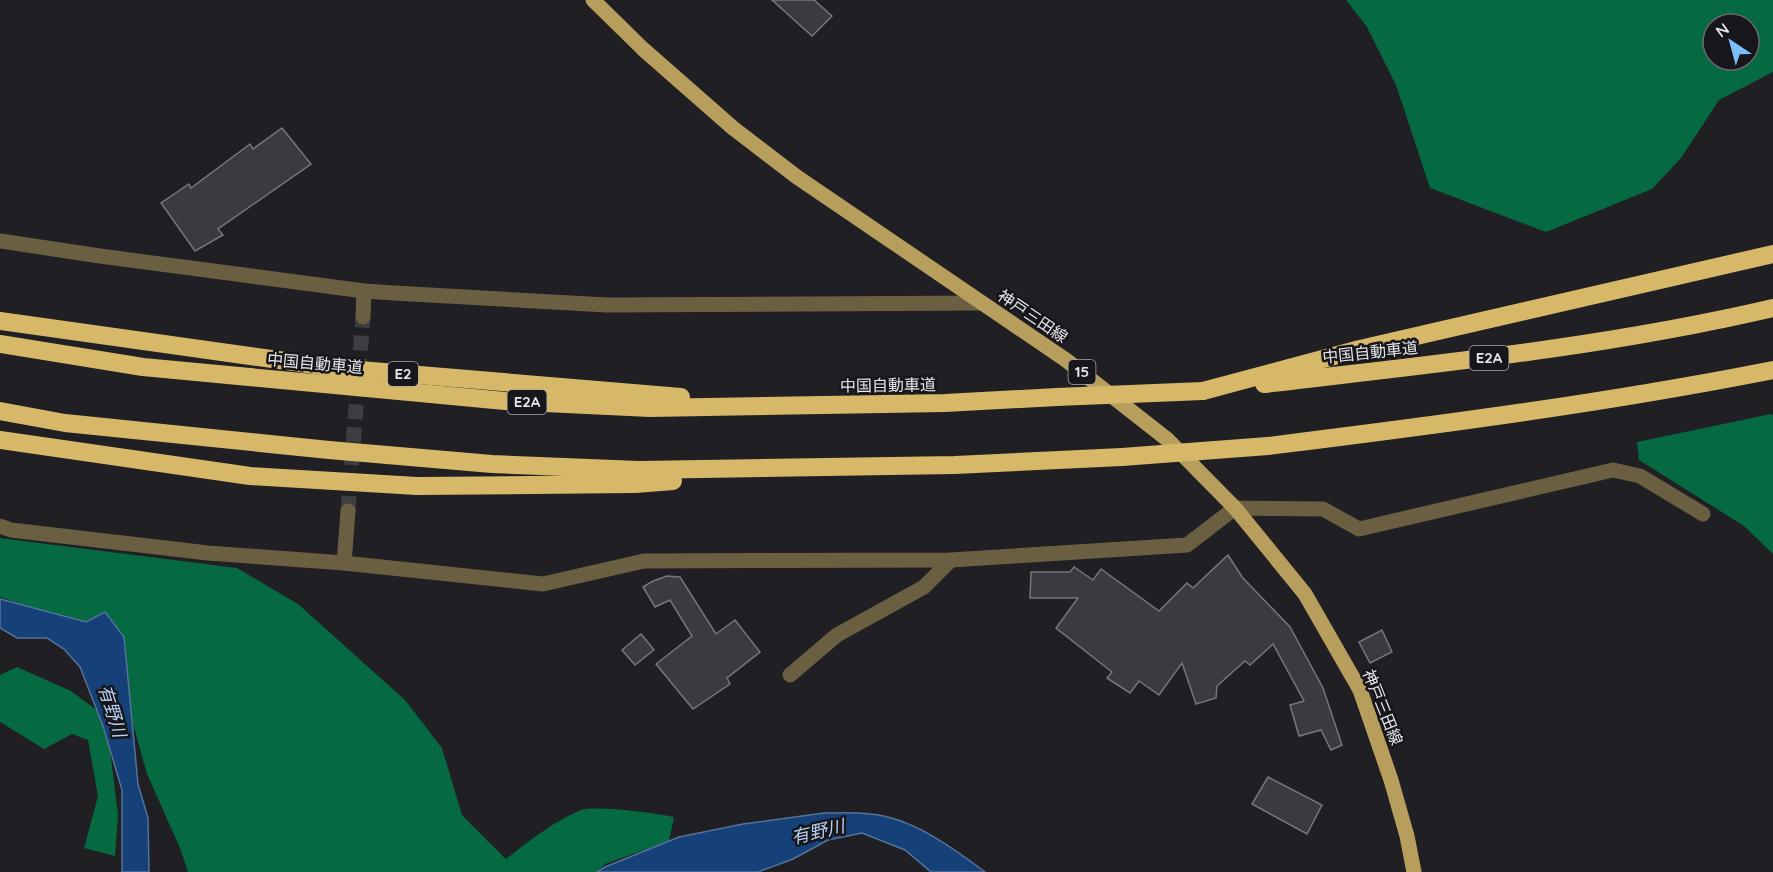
<svg xmlns="http://www.w3.org/2000/svg" width="1773" height="872" viewBox="0 0 1773 872" font-family="Quicksand,'Noto Sans JP',sans-serif">
  <style>
    .forest { fill: #056941; fill-rule: evenodd }
    .water { fill: #154178; stroke: #54729a; stroke-width: 1.5 }
    .building { fill: #3a3a40; stroke: #77767d; stroke-width: 1.5 }
    .lines { fill: none; stroke-linecap: round; stroke-linejoin: round }
    .minor-tunnel { stroke: #3d3d42; stroke-width: 15; stroke-dasharray: 15 8; stroke-linecap: butt }
    .minor { stroke: #6b5f41; stroke-width: 15 }
    .major { stroke: #b79e5d; stroke-width: 15 }
    .highway { stroke: #d6b868; stroke-width: 18 }
    .highway-bridge { stroke: #d6b868; stroke-width: 18 }
    .labels { text-anchor: middle; stroke-width: 5; stroke-linejoin: round; paint-order: stroke }
    .shield { fill: #16161b; stroke: #a8a8ac; stroke-width: 1.5 }
    .shield-label { font-size: 15px; font-weight: bold; fill: #e6e6ea }
    .street-label { font-size: 16px; fill: #e6e6ea; stroke: #16161b }
    .water-label { font-size: 18px; font-style: italic; fill: #b8d1f3; stroke: #16161b }
  </style>
  <rect width="100%" height="100%" fill="#1f1f24"/>
  <!-- forest -->
  <g class="forest">
    <path d="M1346,0h427v72l-54,28 -38,58 -29,31 -106,43 -116,-44 -34,-103 -29,-58zM1713,24h36v36h-36z"/>
    <path d="M1771,414l2,1v139l-29,-28 -105,-66 -2,-18z"/>
    <path d="M0,538l237,30 61,36 107,96 37,48 20,67 44,44c23,-18 48,-38 75,-49 13,-5 77,3 93,7l-5,24 -64,23 -8,8h-409l-8,-24 -33,-74 -32,-114 -88,-54 -27,-9z"/>
    <path d="M17,667l54,24 35,26 12,98 -3,41 -31,-8 14,-52 -10,-56 -16,-6 -28,15 -44,-27v-47z"/>
  </g>
  <!-- water -->
  <g class="water">
    <path d="M0,599l86,23 19,-10 19,25 14,147 10,34 1,54h-27v-82l-19,-64 -23,-59 -16,-18 -17,-11h-30l-17,-10z"/>
    <path d="M824,813c15,0 31,-1 46,1 41,3 83,34 115,58h-54l-26,-22 -43,-17 -34,7 -35,19 -35,13h-161l8,-5 74,-30 64,-13z"/>
  </g>
  <!-- building -->
  <g class="building">
    <path d="M772,0h42l18,16 -20,20z"/>
    <path d="M282,128l29,36 -93,65 5,6 -28,16 -34,-48 28,-19 2,4 59,-44 3,5z"/>
    <path d="M1228,555l14,22 48,50 33,61 19,57 -11,5 -10,-20 -22,6 -9,-31 14,-4 -31,-57 -23,21 -5,-4 -28,25 -1,12 -20,6 -14,-41 -23,32 -20,-14 -9,12 -23,-15 5,-6 -56,-44 22,-30h-48l1,-26h39l4,-5 19,13 8,-11 58,42 28,-28 6,5z"/>
    <path d="M667,576l13,1 36,57 19,-14 25,32 -33,26 3,6 -37,25 -37,-45 36,-28 -22,-36 -15,7 -12,-20 10,-6z"/>
    <path d="M1382,630l10,22 -22,11 -11,-21z"/>
    <path d="M641,634l13,16 -19,15 -13,-15z"/>
    <path d="M1268,777l54,28 -15,29 -55,-30z"/>
  </g>
  <g class="lines">
    <!-- minor-tunnel -->
    <path class="minor-tunnel" d="M348,511l15,-194"/>
    <!-- minor -->
    <g class="minor">
      <path d="M0,241l100,15 264,35 30,2 213,12 373,-2"/>
      <path d="M363,317l1,-26"/>
      <path d="M0,526l11,4 197,23 136,10 199,21 101,-23 307,-1 236,-15 48,-37 88,1 36,20 254,-59 27,6 63,38"/>
      <path d="M344,563l4,-52"/>
      <path d="M790,675l47,-40 87,-48 27,-27"/>
    </g>
    <!-- major -->
    <path class="major" d="M593,0l50,49 90,79 64,49 269,183 102,80 67,68 70,86 55,96 31,90 16,56 7,36"/>
    <!-- highway -->
    <g class="highway">
      <path d="M0,321l336,47 345,29"/>
      <path d="M0,344l143,23 362,34 145,7 295,-5 112,-6"/>
      <path d="M1264,384c171,-20 342,-37 509,-76"/>
      <path d="M1203,391l157,-42 413,-95"/>
      <path d="M0,411l65,12 264,27 163,14 147,6 316,-5 167,-8"/>
      <path d="M0,440l250,36 167,10 218,-2 38,-3"/>
      <path d="M1268,446c169,-21 338,-43 505,-76"/>
    </g>
    <!-- highway-bridge -->
    <g class="highway-bridge">
      <path d="M1057,397l146,-6"/>
      <path d="M1122,457l146,-11"/>
    </g>
  </g>
  <g class="labels">
    <!-- shield labels -->
    <g class="shield">
      <rect x="1469.5" y="346" width="39" height="24" rx="4.5"/>
      <rect x="1068.5" y="360" width="27" height="24" rx="4.5"/>
      <rect x="388" y="362" width="30" height="24" rx="4.5"/>
      <rect x="507.5" y="390" width="39" height="24" rx="4.5"/>
    </g>
    <g class="shield-label">
      <text x="1489" y="363">E2A</text>
      <text x="1082" y="377">15</text>
      <text x="403" y="379">E2</text>
      <text x="527" y="407">E2A</text>
    </g>
    <!-- street labels -->
    <g class="street-label">
      <text transform="translate(1033 316) rotate(34)" y="6">神戸三田線</text>
      <text transform="translate(1370 352) rotate(-6)" y="6">中国自動車道</text>
      <text transform="translate(315 363) rotate(5)" y="6">中国自動車道</text>
      <text transform="translate(888 385) rotate(-1)" y="6">中国自動車道</text>
      <text transform="translate(1383 707) rotate(68)" y="6">神戸三田線</text>
    </g>
    <!-- water labels -->
    <g class="water-label">
      <text transform="translate(112 711) rotate(73)" y="6">有野川</text>
      <text transform="translate(818 832) rotate(-13)" y="6">有野川</text>
    </g>
  </g>
  <!-- north arrow -->
  <g transform="translate(1731 42) rotate(324)"><circle r="28" fill="#16161b" stroke="#69696e" stroke-width="1.5"/>
  <path d="M0-4.5L10 22L0 15L-10 22Z" fill="#7cbef9"/>
  <text y="-9" font-size="16" font-weight="bold" text-anchor="middle" fill="#e6e6ea">N</text>
  </g>
</svg>
